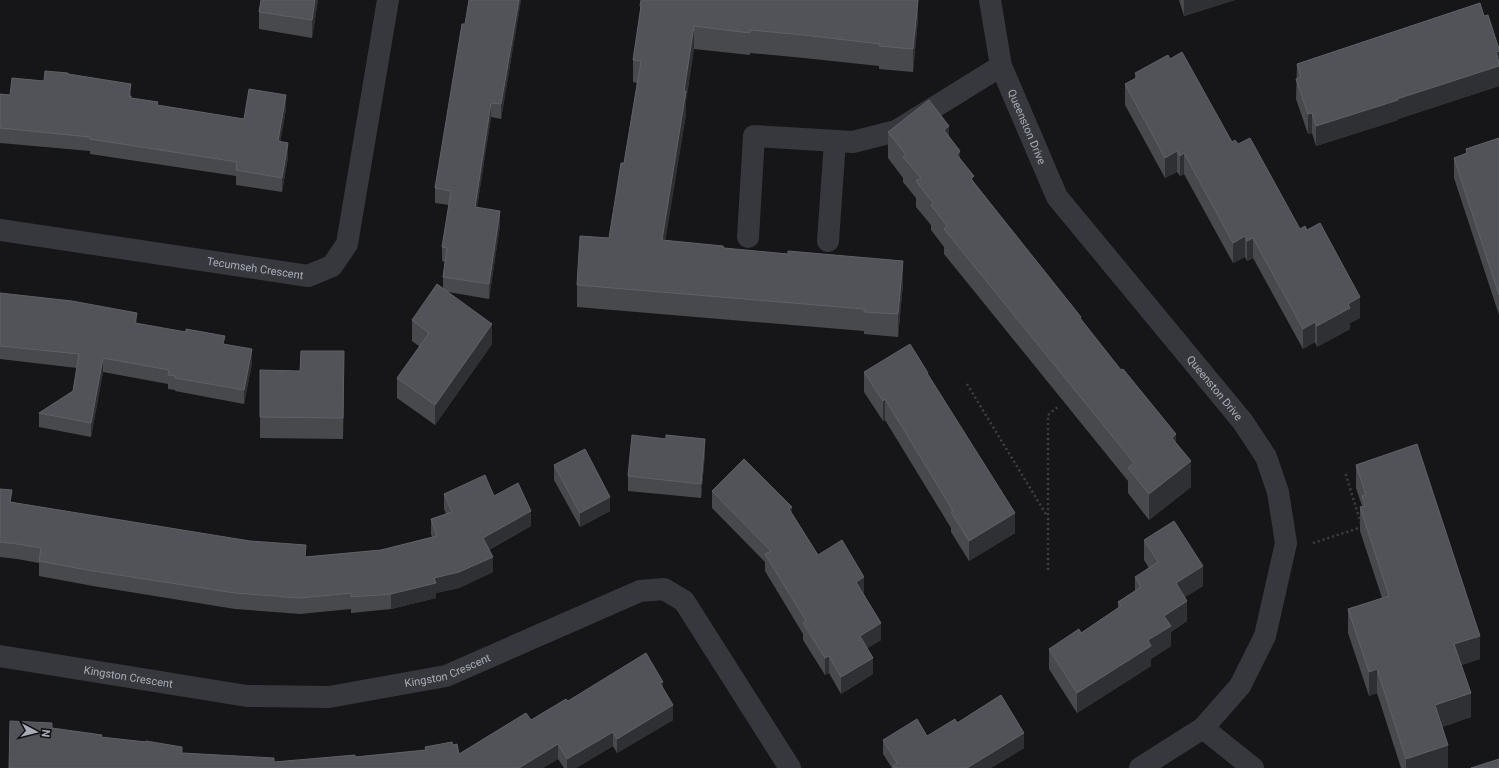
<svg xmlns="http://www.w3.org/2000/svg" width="1499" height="768" viewBox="0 0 1499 768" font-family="Roboto,sans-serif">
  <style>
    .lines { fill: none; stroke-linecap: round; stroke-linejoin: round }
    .path { stroke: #3d3f44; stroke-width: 2.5; stroke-dasharray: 2 3; stroke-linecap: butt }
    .minor { stroke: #37383d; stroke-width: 22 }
    .wall { fill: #47494d }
    .shaded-wall { fill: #2f3033 }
    .building { fill: #525359; stroke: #5f6168 }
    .labels { text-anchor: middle; stroke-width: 4; stroke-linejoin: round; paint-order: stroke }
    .street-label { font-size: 11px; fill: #a8adb8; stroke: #111113 }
  </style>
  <rect width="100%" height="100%" fill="#161618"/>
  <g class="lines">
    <!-- path -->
    <g class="path">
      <path d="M967,384l80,132"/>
      <path d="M1313,543l49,-16 -17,-55"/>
      <path d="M1048,570v-155l11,-9"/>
    </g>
    <!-- minor -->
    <g class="minor">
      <path id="s1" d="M990,0l11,66 56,131 186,225 23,35 12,35 8,51 -21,93 -25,50 -37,42 -63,40"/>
      <path id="s2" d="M0,230l308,46 24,-10 15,-22 41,-244"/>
      <path d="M748,237l6,-101 99,6 43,-11 105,-65"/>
      <path d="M828,241l7,-100"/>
      <path id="s3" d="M0,656l247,40 82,1 117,-21 194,-85 24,-2 20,12 106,167"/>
      <path d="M1203,728l50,40"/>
    </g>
  </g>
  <!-- wall -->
  <g class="wall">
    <path d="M318,0l-6,38 -53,-9v-17z"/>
    <path d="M521,0l-20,119 -10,-2 -14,90 23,18 -11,74 -41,-7 44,52 -57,81 -38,-27v-20l23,-31 -8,-6v-21l31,-32v-11l2,-15 -3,-1v-14l7,-42 -14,-2v-15l30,-164z"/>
    <path d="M918,0v19l-5,53 -34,-3v-3l-75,-8 -54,-5v2l-56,-6 -8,52v13l-21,126 59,8 179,36 -5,53 -34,-3v-3l-287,-24v-22l32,-47 15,-75 13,-80 -4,-1v-22l7,-43v-11z"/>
    <path d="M1179,0h56l-51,16z"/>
    <path d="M1484,16l15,33v37l-101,33v1l-82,26 -4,-13 -4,1 -12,-35 1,-35z"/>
    <path d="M1135,73l97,69 68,87 7,1 53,88 -10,5v6l-33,18 -2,-5 -12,7 -50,-91 -6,3 -2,-4 -12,6 -49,-89 -4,2 -3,-4 -12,6 -40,-73v-21l10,-5z"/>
    <path d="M68,74l63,22v2l27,7 86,14 42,-10 -6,33 8,15 -6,35 -46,-7v-9l-146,-22v-3l-90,-8v-49l10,1 34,-14z"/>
    <path d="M888,132l61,6 11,22 14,22 202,261 15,44 -42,33 -21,-27v-12l-184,-227v-7l-13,-17v-5l-15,-18v-9l-13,-16v-4l-15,-20z"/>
    <path d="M1499,138v177l-45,-137v-20l12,-4v-5z"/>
    <path d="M0,293l137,30 88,22 27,18 -8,41 -69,-13v-1l-7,-1v-5l-65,-12 -12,65 -52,-10v-14l34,-22 4,-23 -77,-9z"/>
    <path d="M300,371l44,1 -1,67 -83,-1v-21z"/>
    <path d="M864,372l64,3 87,158 -46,28 -18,-29v-4l-66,-108 -2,1 -19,-29z"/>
    <path d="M666,439l39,14 -4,45 -73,-7v-15z"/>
    <path d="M554,465l56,46 -30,16 -26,-47z"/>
    <path d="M1356,465l124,194 -19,6 10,52 -29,10 6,41h-47l-24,-75 -8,3 -21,-63v-24l34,-11 -22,-67v-24h2v-1l-6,-18z"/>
    <path d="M0,489l12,14 294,54 75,-7 51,-13 -1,-3v-15l15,-5 -2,-5v-15l50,2 37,30 -42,24 4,22 -34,16 -23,5v5l-45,11 -40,4v-4l-51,5 -65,-5 -142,-23 -54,-10v-13l-22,-4 -17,-2z"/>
    <path d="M712,491l80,22 26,42 46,39 17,46 -14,8 6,26 -32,20 -12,-21 -4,2 -22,-35v-6l-38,-63v-9l-53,-54z"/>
    <path d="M1144,540l59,46 -18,11 2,24 -16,11v14l-20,13v7l-74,47 -28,-44v-20l32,-16 37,-25v-6l17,-11v-14l14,-9 -5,-8z"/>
    <path d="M663,688l10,32 -56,33 -4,-7 -37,22h-12l-6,-9 -15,9h-534l43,-40 130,25 92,9 81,-5 70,-7v-3l28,-2 6,9 72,-34 37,-19z"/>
    <path d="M957,723l67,25 -33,20h-99l-9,-14v-14l44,-4z"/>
  </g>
  <!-- shaded-wall -->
  <g class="shaded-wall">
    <path d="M315,0h3l-6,38v-18z"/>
    <path d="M519,0h2l-20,119v-15z"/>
    <path d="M918,0v19l-5,53v-23z"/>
    <path d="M1184,0h51l-51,16z"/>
    <path d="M694,26v23l-8,52v13l-24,148v-22z"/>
    <path d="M1499,51v35l-101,33v1l-82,26v-20l81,-27z"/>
    <path d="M131,84v15l-2,-3z"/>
    <path d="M286,95v14l-8,47v-15z"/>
    <path d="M491,103v14l-16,104v-14z"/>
    <path d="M1312,113v20l-4,1v-20z"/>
    <path d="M949,126v25l-5,-21z"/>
    <path d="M288,143v14l-6,35v-14z"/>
    <path d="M960,151v26l-3,-22z"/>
    <path d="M1177,151v21l-12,6v-20z"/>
    <path d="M1184,153v21l-4,2v-20z"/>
    <path d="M500,211v14l-11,74v-15z"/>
    <path d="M1245,236v21l-12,6v-20z"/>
    <path d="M1253,238v20l-6,3v-20z"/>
    <path d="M903,261v23l-5,53v-23z"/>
    <path d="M1360,297v21l-10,5v6l-33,18v-21l31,-22z"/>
    <path d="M137,313v14l-2,-4z"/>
    <path d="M1315,322v20l-12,7v-20z"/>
    <path d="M492,324v20l-57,81v-20z"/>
    <path d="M252,349v14l-8,41v-14z"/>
    <path d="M344,351v21l-1,67v-21z"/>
    <path d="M103,358v14l-12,65v-14z"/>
    <path d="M885,399v21l-2,1v-20z"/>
    <path d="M1176,434v26l-4,-22z"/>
    <path d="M705,439v14l-4,45v-14z"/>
    <path d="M1191,461v26l-42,33v-26z"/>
    <path d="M610,497v14l-30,16v-14z"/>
    <path d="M792,507v17l-3,-15z"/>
    <path d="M531,511v15l-48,27v-15z"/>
    <path d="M1015,513v20l-46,28v-20z"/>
    <path d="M493,557v15l-34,16 -23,5v5l-45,11v-15z"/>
    <path d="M1203,566v20l-27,17v-20z"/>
    <path d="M864,577v17l-8,5v-17z"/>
    <path d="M1187,601v20l-16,11v14l-20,13v7l-74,47v-20l87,-77z"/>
    <path d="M881,623v17l-21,13v-17z"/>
    <path d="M1480,636v23l-26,9v-24z"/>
    <path d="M829,656v17l-4,2v-17z"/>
    <path d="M873,658v16l-32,20v-17z"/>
    <path d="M1377,669v24l-8,3v-24z"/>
    <path d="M663,682v14l-3,-13z"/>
    <path d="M1471,693v24l-36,12v-24z"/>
    <path d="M673,705v15l-56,33v-14z"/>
    <path d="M613,732v14l-37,22h-9v-9z"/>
    <path d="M1024,733v15l-33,20h-24z"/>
    <path d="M558,744v15l-15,9h-24z"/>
    <path d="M1448,745v23h-42v-9z"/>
  </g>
  <!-- building -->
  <g class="building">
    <path d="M261,0h54l-3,20 -53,-8z"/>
    <path d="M469,0h50l-18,104 -10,-1 -16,104 25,4 -11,73 -46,-7 4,-29 -5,-1 9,-56 -16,-3 27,-164h3z"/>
    <path d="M641,0h277l-5,49 -34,-3 1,-2 -76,-9 -54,-5v3l-56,-7 -10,65h2l-24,149 61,6 1,2 64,6v-3l115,10 -5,53 -34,-2v-3l-287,-24 3,-49 29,2 12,-75h3l17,-102 -8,-1 8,-54h-1z"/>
    <path d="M1480,3l4,13 4,-1 11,34v2l-3,1 3,11v3l-102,33 1,1 -82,26 -4,-13 -4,1 -12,-35 5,-2 -4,-13z"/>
    <path d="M1182,52l50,90 3,-2 3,4 12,-6 50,91 5,-3 2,4 13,-7 40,74 -12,7 2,4 -33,18 -2,-4 -12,7 -50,-91 -6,3 -2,-5 -12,7 -49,-90 -4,3 -3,-5 -12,7 -40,-74 13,-7 -3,-4 33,-18 2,4z"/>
    <path d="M45,71l23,2v1l63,10 -2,12h2v2l27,4 -1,3 87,14 5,-30 37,6 -8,46 10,2 -6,35 -46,-8 1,-8 -147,-23v-2l-90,-9v-34l10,1 2,-17 32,3z"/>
    <path d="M929,100l20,26 -5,4 16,21 -3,4 17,21 -3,3 110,138 -1,1 41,52 2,-1 53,65 -4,4 19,23 -42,33 -21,-26 6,-5 -190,-234 3,-3 -16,-21 2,-2 -17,-22 5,-3 -18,-21 3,-2 -18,-23z"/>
    <path d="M1499,138v157l-45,-137 13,-5 -1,-4z"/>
    <path d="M437,284l55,40 -57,81 -38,-27 32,-45 -17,-13z"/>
    <path d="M0,293l72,8 65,12 -2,10 51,9v-3l39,7 -2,8 29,5 -8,41 -69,-12v-2l-7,-1 1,-5 -66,-12 -12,65 -52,-10 34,-22 6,-37 -79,-8z"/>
    <path d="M910,344l18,29h-1l88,140 -46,28 -18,-29 2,-1 -68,-112 -2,2 -19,-29z"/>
    <path d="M301,351h43l-1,67 -83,-1v-47l40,1z"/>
    <path d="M632,435l34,4v-4l39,4 -4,45 -73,-8z"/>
    <path d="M1417,444l63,192 -26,8 17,49 -36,12 13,40 -42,14 -29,-90 -8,3 -21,-63 41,-13 -29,-89 5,-1 -3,-10 4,-1 -10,-30z"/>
    <path d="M585,449l25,48 -30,16 -26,-48z"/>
    <path d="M744,459l48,48 -3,2 29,46 24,-15 22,37 -8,5 25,41 -21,13 13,22 -32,19 -12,-21 -4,2 -22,-35 3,-2 -41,-67 6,-3 -59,-60z"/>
    <path d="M485,475l9,21 24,-13 13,28 -48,27 10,19 -34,15 -25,6 2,5 -45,11 -40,3v-4l-51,5 -65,-5 -142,-22 -54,-10 2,-13 -24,-4 -17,-2v-53l12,1 -2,12 240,39 56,4 -1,12 76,-7 56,-14 -6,-17 21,-7 -8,-18z"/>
    <path d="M1174,521l29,45 -27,17 11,18 -23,15 7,10 -23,14 3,6 -74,47 -28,-44 30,-20 2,4 40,-27 -3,-4 23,-15 -6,-10 23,-15 -14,-22z"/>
    <path d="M646,653l17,29 -3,1 13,22 -56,34 -4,-7 -46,27 -9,-15 -39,24h-510l1,-47 42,2v5l50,7 -1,2 45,5v-1l36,6v6l92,5v4l81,-7v2l71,-7 -1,-3 27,-5 1,3 4,-1 2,10 67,-41 5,7 35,-21 2,2z"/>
    <path d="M1001,695l23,38 -57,35h-73l-1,-2 4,-3 -14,-23 34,-21 10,17 28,-17 2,4z"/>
    <path d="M1499,759v9h-28z"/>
  </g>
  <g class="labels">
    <!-- street labels -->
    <g class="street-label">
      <text dy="4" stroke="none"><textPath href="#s1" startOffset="133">Queenston Drive</textPath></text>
      <text dy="4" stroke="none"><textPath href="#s2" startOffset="258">Tecumseh Crescent</textPath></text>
      <text dy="4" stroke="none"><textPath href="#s1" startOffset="457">Queenston Drive</textPath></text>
      <text dy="4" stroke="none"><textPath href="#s3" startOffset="454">Kingston Crescent</textPath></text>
      <text dy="4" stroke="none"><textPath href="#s3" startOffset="130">Kingston Crescent</textPath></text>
    </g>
  </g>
  <!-- north arrow -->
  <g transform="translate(36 732) rotate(97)" stroke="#111113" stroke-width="3" paint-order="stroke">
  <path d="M0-3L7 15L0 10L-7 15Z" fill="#a8adb8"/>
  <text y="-6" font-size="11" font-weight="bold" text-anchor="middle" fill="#a8adb8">N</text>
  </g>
</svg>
